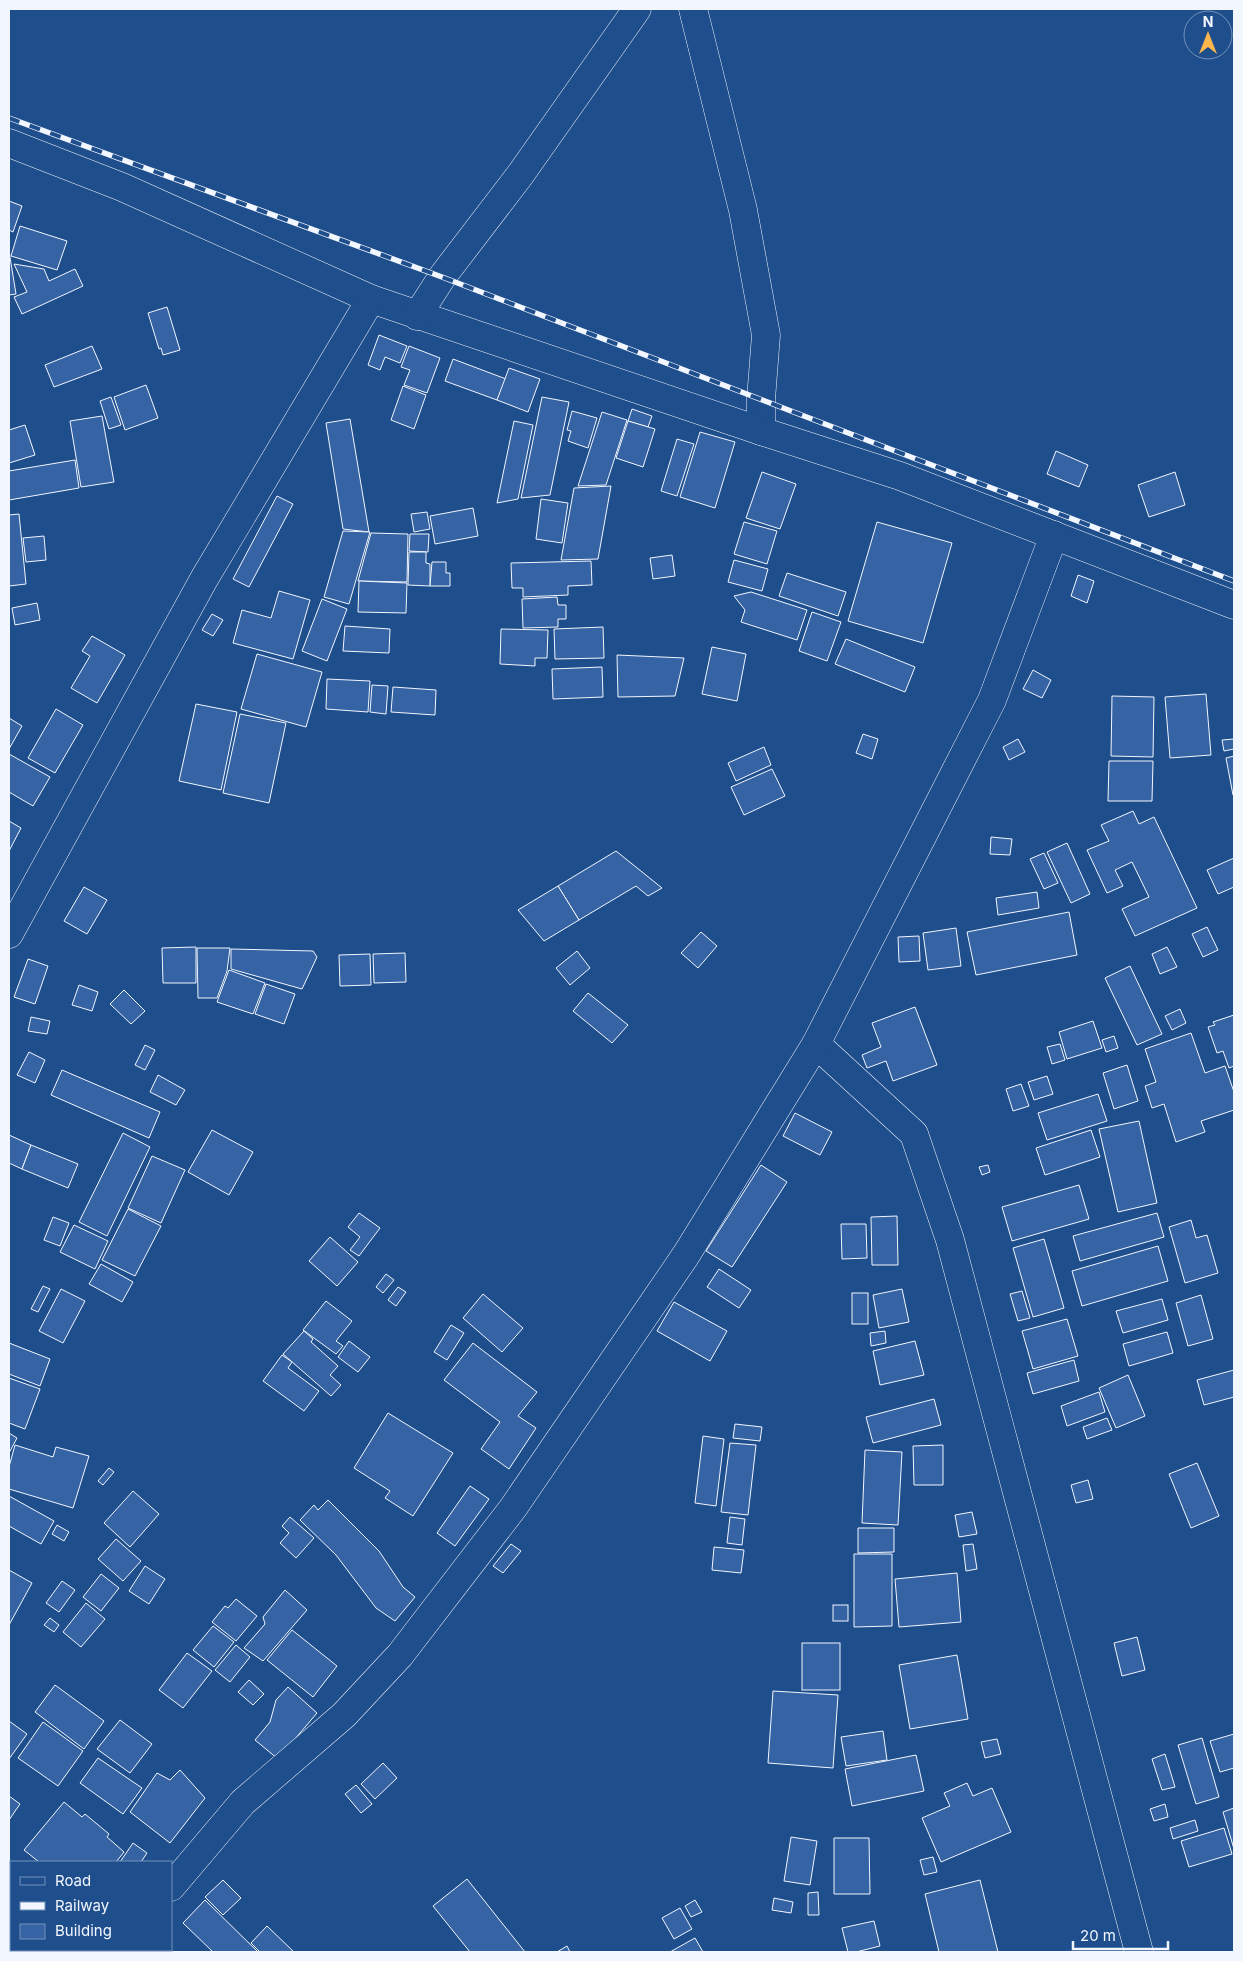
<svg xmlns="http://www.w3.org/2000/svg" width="1243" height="1961" viewBox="0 0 1243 1961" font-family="Inter,sans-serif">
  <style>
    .building { fill: #3563a3; stroke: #f2f6ff }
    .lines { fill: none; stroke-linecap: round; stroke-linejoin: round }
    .street-casing { stroke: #f2f6ff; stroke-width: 29 }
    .street { stroke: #1f4e8c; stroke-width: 28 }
    .rail-casing { stroke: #f2f6ff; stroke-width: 5.5 }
    .rail { stroke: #1f4e8c; stroke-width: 4; stroke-dasharray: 11; stroke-linecap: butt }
  </style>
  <rect width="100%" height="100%" fill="#1f4e8c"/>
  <!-- building -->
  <g class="building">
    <path d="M9,201l13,5 -9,26 -4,-2z"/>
    <path d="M20,226l47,15 -10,29 -46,-14z"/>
    <path d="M9,251l7,43 -7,1z"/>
    <path d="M14,264l30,5 5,12 26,-12 8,17 -61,28 -8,-17 13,-5z"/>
    <path d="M167,307l13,43 -17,5 -2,-7 -2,1 -11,-36z"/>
    <path d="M379,335l28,11 -7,17 -15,-6 -5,13 -12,-5z"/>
    <path d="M92,346l10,23 -48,18 -9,-22z"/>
    <path d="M409,346l31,12 -13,35 -23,-8 6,-15 -9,-3z"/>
    <path d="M453,359l53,20 -9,21 -52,-19z"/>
    <path d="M509,368l31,11 -12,33 -31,-12z"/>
    <path d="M146,385l12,33 -33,12 -11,-33z"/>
    <path d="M403,386l23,9 -12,34 -23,-9z"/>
    <path d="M111,397l10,28 -12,4 -9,-28z"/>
    <path d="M542,397l27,5 -19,93 -29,3z"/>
    <path d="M632,409l20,7 -4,11 -20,-6z"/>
    <path d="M572,411l25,7 -9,30 -20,-7 3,-10 -4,-1z"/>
    <path d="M602,412l25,8 -21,65 -28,1z"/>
    <path d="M102,416l12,66 -33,5 -11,-66z"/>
    <path d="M350,419l19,113 -26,-3 -17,-106z"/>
    <path d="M514,421l19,4 -15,74 -21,4z"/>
    <path d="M628,421l27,8 -12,38 -27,-9z"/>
    <path d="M25,425l10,30 -26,8v-33z"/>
    <path d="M700,432l35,10 -20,66 -35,-11z"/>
    <path d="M677,439l17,5 -17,52 -16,-5z"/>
    <path d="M1056,451l32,14 -9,22 -32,-13z"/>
    <path d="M75,460l4,28 -70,12v-29z"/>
    <path d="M762,472l34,12 -16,45 -34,-11z"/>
    <path d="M1175,472l10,33 -36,12 -11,-32z"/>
    <path d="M611,486l-13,73 -37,1 13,-72z"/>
    <path d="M277,496l16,8 -44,83 -16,-8z"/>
    <path d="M541,499l27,4 -6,40 -26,-4z"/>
    <path d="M473,508l5,28 -43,8 -5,-28z"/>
    <path d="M427,512l3,17 -16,3 -3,-18z"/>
    <path d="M19,514l7,70 -17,2v-71z"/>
    <path d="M744,522l33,9 -10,33 -33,-10z"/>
    <path d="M877,522l75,21 -29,100 -75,-22z"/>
    <path d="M343,531l27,1 -21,72 -25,-7z"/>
    <path d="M371,533l37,1 -1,48 -49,-1z"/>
    <path d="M410,534h19l-1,18 -19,-1z"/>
    <path d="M44,536l2,24 -20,2 -3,-24z"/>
    <path d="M409,552h17v11l4,1v22l-22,-1z"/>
    <path d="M672,555l3,21 -22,3 -3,-21z"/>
    <path d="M734,560l34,9 -6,22 -34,-9z"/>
    <path d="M591,561l1,24 -24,1v9l-45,2v-9h-11l-1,-25z"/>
    <path d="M432,562h14v11h4v13h-20z"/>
    <path d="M787,573l59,19 -8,24 -59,-20z"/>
    <path d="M1078,575l16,6 -7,22 -16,-7z"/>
    <path d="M359,581l48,2 -1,30 -48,-1z"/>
    <path d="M279,591l31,9 -17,59 -60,-16 9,-33 29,8z"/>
    <path d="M751,592l56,18 -10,30 -56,-18 4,-12 -11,-14z"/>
    <path d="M557,597l1,8h8v14h-8v8l-35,1 -1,-29z"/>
    <path d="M322,599l25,10 -20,52 -25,-10z"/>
    <path d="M37,603l3,17 -25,5 -3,-17z"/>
    <path d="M812,612l29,10 -14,39 -28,-10z"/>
    <path d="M212,614l11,6 -10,16 -11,-6z"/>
    <path d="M345,626l45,3 -1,24 -46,-2z"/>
    <path d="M603,627l1,31 -49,1 -1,-30z"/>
    <path d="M501,629l47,1 -1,28h-12v8l-35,-2z"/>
    <path d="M92,636l33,19 -28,48 -26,-15 19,-32 -8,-5z"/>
    <path d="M846,639l69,28 -10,25 -70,-28z"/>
    <path d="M712,647l34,7 -9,47 -35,-7z"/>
    <path d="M257,654l65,18 -16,55 -65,-18z"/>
    <path d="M617,655l67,3 -9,38 -57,1z"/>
    <path d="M602,667l1,30 -50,2 -1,-30z"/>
    <path d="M1033,670l18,10 -9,18 -19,-9z"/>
    <path d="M327,679l43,2 -2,31 -42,-3z"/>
    <path d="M372,685l16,1 -2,28 -16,-2z"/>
    <path d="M393,687l43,3 -1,25 -44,-3z"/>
    <path d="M1206,694l5,61 -41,3 -5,-61z"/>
    <path d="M1112,696l42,1 -1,60 -42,-1z"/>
    <path d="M196,704l41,8 -16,78 -42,-9z"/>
    <path d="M56,709l27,16 -28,48 -27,-15z"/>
    <path d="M240,714l46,9 -17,80 -46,-10z"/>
    <path d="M9,718l13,8 -13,23z"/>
    <path d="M863,734l15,5 -6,20 -16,-6z"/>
    <path d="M1018,739l7,13 -16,8 -6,-13z"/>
    <path d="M1234,739v10l-10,2 -2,-11z"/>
    <path d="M764,747l7,18 -35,16 -8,-18z"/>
    <path d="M9,754l41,23 -17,29 -24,-14z"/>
    <path d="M1234,756v39h-1l-7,-37z"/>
    <path d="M1109,761h44l-1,40h-44z"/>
    <path d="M772,769l13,27 -41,19 -13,-28z"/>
    <path d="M1133,811l6,13 15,-7 43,91 -62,28 -13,-27 27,-12 -17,-35 -17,8 8,16 -16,7 -20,-43 22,-9 -8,-16z"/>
    <path d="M9,821l12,7 -12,23z"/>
    <path d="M991,837l21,2 -2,16 -20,-1z"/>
    <path d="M1067,843l23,51 -19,9 -24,-51z"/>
    <path d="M616,851l46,37 -14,8 -12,-10 -57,34 -21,-34z"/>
    <path d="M1044,853l14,30 -14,6 -14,-30z"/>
    <path d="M1234,858v29l-16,7 -11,-24z"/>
    <path d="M558,886l21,34 -35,21 -26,-31z"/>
    <path d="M84,887l23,13 -20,34 -23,-13z"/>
    <path d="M1037,892l2,16 -41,7 -2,-17z"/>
    <path d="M1069,912l8,43 -101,20 -9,-43z"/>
    <path d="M1207,927l11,23 -15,7 -11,-23z"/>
    <path d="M956,928l5,38 -33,4 -5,-37z"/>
    <path d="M701,932l16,14 -19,22 -17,-15z"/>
    <path d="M919,936l1,25 -21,1 -1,-25z"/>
    <path d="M196,947v36h-33l-1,-35z"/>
    <path d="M1167,947l10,20 -17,7 -8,-20z"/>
    <path d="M197,948h33l-3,23 -10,27h-19z"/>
    <path d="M231,949l82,2 4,6 -15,32 -71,-20z"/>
    <path d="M577,951l13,17 -20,17 -14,-17z"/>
    <path d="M405,953l1,29 -32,1 -1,-29z"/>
    <path d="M370,954l1,31 -31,1 -1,-31z"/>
    <path d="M28,959l20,7 -13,38 -21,-7z"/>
    <path d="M1130,966l32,68 -25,11 -32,-67z"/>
    <path d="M229,970l36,13 -12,31 -36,-12z"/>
    <path d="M266,984l29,10 -11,30 -29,-10z"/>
    <path d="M79,985l19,7 -6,19 -20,-6z"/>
    <path d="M124,990l21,21 -14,13 -21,-20z"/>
    <path d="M588,993l40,32 -16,18 -39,-32z"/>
    <path d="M915,1007l22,58 -44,16 -7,-20 -19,7 -5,-13 19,-8 -9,-24z"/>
    <path d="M1180,1009l6,14 -14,7 -7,-14z"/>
    <path d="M1234,1015v51l-5,2 -6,-17 -6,2 -9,-26 7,-2 -2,-3z"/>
    <path d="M31,1017l19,4 -3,13 -19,-3z"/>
    <path d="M1093,1021l9,27 -35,11 -8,-27z"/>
    <path d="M1191,1033l14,40 20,-7 9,26v18l-33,11 4,11 -29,10 -12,-38 -12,4 -7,-22 11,-4 -11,-33z"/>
    <path d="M1114,1036l4,12 -12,4 -4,-12z"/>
    <path d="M1060,1044l5,16 -13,4 -5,-17z"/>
    <path d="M145,1045l10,5 -10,20 -10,-5z"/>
    <path d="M29,1052l16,8 -10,23 -18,-8z"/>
    <path d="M1127,1065l11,36 -24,8 -11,-36z"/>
    <path d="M62,1070l98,42 -11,26 -98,-43z"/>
    <path d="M158,1075l27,15 -9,15 -26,-13z"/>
    <path d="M1047,1076l6,18 -19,6 -6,-18z"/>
    <path d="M1021,1084l8,22 -16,5 -7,-22z"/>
    <path d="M1098,1094l9,27 -60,19 -9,-27z"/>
    <path d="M795,1113l37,19 -12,23 -37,-19z"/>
    <path d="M1139,1121l18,82 -39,9 -19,-83z"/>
    <path d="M212,1130l41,22 -24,43 -41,-23z"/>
    <path d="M1091,1130l9,27 -55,18 -9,-27z"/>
    <path d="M123,1133l27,14 -43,89 -28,-14z"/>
    <path d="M9,1135l22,10 -9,24 -13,-6z"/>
    <path d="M31,1145l47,19 -10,24 -46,-19z"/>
    <path d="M152,1156l33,14 -24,53 -33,-15z"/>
    <path d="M761,1165l26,17 -55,85 -26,-16z"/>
    <path d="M988,1165l2,7 -8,3 -3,-8z"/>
    <path d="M1079,1185l10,34 -77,22 -10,-34z"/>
    <path d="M128,1209l33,17 -26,50 -33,-16z"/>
    <path d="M359,1213l21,15 -21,28 -9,-6 10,-13 -12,-10z"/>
    <path d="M1157,1213l7,24 -84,24 -7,-25z"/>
    <path d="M897,1216l1,49h-26l-1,-48z"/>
    <path d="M53,1217l16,6 -9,23 -16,-6z"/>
    <path d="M1191,1220l5,18 11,-3 11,38 -33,10 -16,-56z"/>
    <path d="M841,1224h25l1,34 -25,1z"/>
    <path d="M74,1225l34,16 -13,28 -35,-17z"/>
    <path d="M330,1237l28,25 -21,24 -28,-25z"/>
    <path d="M1044,1239l20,69 -31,9 -20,-69z"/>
    <path d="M1158,1246l10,35 -86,25 -10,-35z"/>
    <path d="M101,1264l32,18 -11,20 -33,-18z"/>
    <path d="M719,1269l32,21 -12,18 -32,-21z"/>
    <path d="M386,1274l8,6 -11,13 -7,-6z"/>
    <path d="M43,1286l7,3 -12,23 -7,-3z"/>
    <path d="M398,1287l8,5 -10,14 -8,-6z"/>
    <path d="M61,1289l24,12 -22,42 -24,-12z"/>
    <path d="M902,1289l7,33 -30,6 -6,-33z"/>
    <path d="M1022,1291l8,27 -12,3 -8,-27z"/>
    <rect x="852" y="1293" width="16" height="31"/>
    <path d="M483,1294l40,34 -21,24 -39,-34z"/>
    <path d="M1201,1295l12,44 -25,7 -12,-43z"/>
    <path d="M1162,1299l6,21 -45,13 -7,-22z"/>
    <path d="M326,1301l26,20 -16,20 7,5 -7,8 -33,-24z"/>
    <path d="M674,1302l53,29 -17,30 -53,-30z"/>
    <path d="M1067,1319l11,37 -45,13 -11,-38z"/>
    <path d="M451,1325l13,8 -17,27 -13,-8z"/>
    <path d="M304,1331l9,8 -2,3 27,24 -8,9 11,10 -10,11 -48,-42z"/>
    <path d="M885,1331l1,12 -15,3 -1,-13z"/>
    <path d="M1167,1332l6,21 -44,13 -6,-22z"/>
    <path d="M349,1341l21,16 -12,15 -20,-15z"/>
    <path d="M915,1341l9,34 -44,10 -7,-34z"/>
    <path d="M9,1343l41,16 -10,27 -31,-12z"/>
    <path d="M473,1343l64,49 -19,24 18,12 -27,41 -28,-20 19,-27 -56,-42z"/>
    <path d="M282,1355l10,7 -4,6 31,23 -15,20 -41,-30z"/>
    <path d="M1074,1360l5,21 -46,13 -6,-21z"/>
    <path d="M1234,1370v27l-30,8 -7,-25z"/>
    <path d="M1128,1375l17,41 -29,12 -17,-40z"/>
    <path d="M9,1378l31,11 -15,40 -16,-6z"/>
    <path d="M1099,1392l6,20 -38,14 -6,-20z"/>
    <path d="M934,1399l7,26 -68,18 -7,-26z"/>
    <path d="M388,1413l65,40 -40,63 -28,-18 5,-7 -36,-23z"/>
    <path d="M1107,1418l5,12 -25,9 -4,-12z"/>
    <path d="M735,1424l27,3 -2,14 -27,-3z"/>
    <path d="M9,1433l8,5 -8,15z"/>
    <path d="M703,1436l21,3 -8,67 -21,-3z"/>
    <path d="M730,1443l26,2 -8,70 -27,-3z"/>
    <path d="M15,1445l38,12 3,-10 33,9 -16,52 -64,-19v-22z"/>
    <path d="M943,1445v40h-29l-1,-39z"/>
    <path d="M865,1450l37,2 -4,73 -36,-2z"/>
    <path d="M1197,1463l22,53 -28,12 -22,-54z"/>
    <path d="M109,1468l5,4 -11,13 -5,-4z"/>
    <path d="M1088,1480l5,19 -17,4 -5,-18z"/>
    <path d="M470,1486l19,13 -34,47 -18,-13z"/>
    <path d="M133,1491l26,23 -29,33 -26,-24z"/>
    <path d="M9,1496l45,25 -13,23 -32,-18z"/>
    <path d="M328,1500l51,51 24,36 12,10 -20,24 -19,-13 -40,-53 -36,-35 14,-15 4,5z"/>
    <path d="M972,1512l5,22 -18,3 -4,-22z"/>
    <path d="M290,1517l24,21 -18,20 -16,-15 9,-10 -7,-7z"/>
    <path d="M730,1517l15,2 -3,26 -15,-2z"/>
    <path d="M57,1525l12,7 -5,9 -12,-7z"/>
    <path d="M858,1528h36v24l-36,1z"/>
    <path d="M116,1539l25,22 -18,20 -25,-22z"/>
    <path d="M511,1544l10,7 -18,22 -10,-7z"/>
    <path d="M973,1544l4,25 -11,2 -3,-26z"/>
    <path d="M714,1547l30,3 -3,23 -29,-3z"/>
    <path d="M854,1554h38v72l-38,1z"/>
    <path d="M145,1566l20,13 -16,25 -20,-13z"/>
    <path d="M9,1570l23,13 -23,42z"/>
    <path d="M957,1573l4,49 -62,5 -4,-48z"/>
    <path d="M101,1574l18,14 -18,23 -18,-14z"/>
    <path d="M62,1581l13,9 -16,22 -13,-9z"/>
    <path d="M285,1590l22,20 -44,51 -19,-13 21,-24 -2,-7z"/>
    <path d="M236,1599l21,17 -21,25 -24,-19 13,-16 3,2z"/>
    <path d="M86,1603l19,16 -24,28 -18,-15z"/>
    <rect x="833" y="1605" width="15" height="16"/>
    <path d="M50,1618l9,7 -5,7 -10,-7z"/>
    <path d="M213,1626l21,16 -20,25 -21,-17z"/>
    <path d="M292,1630l45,36 -24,31 -46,-37z"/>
    <path d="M1137,1637l8,33 -23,6 -8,-33z"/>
    <rect x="802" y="1643" width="38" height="47"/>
    <path d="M236,1645l14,12 -20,25 -15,-12z"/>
    <path d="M187,1653l25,18 -29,37 -24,-18z"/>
    <path d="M957,1655l11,64 -58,10 -11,-64z"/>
    <path d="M249,1680l15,14 -11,11 -15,-13z"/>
    <path d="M55,1685l49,36 -20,28 -49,-37z"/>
    <path d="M288,1687l29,26 -39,46 -23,-19 15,-18 6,-22z"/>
    <path d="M773,1691l65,4 -5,73 -65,-5z"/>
    <path d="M120,1720l32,24 -22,29 -33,-24z"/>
    <path d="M9,1721l18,13 -18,25z"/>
    <path d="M43,1722l40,29 -25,35 -40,-28z"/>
    <path d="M883,1731l4,29 -41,6 -5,-29z"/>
    <path d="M1234,1734v34l-14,4 -10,-31z"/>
    <path d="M1202,1738l17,59 -23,7 -18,-59z"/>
    <path d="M997,1739l4,15 -16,4 -4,-16z"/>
    <path d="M1165,1754l10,33 -13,3 -10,-31z"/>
    <path d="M916,1755l8,36 -72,15 -7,-37z"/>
    <path d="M98,1758l44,30 -19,26 -43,-31z"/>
    <path d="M383,1763l14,15 -22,21 -14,-15z"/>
    <path d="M180,1770l25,28 -35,45 -40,-31 27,-39 13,7z"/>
    <path d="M967,1783l6,13 19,-8 19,44 -70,30 -19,-44 28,-12 -6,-13z"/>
    <path d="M356,1785l16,19 -11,9 -16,-19z"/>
    <path d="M9,1796l11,8 -11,16z"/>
    <path d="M64,1802l18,15 3,-3 24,20 -2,3 17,15 -8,10h-77l-15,-12z"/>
    <path d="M1165,1804l3,13 -14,4 -4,-12z"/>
    <path d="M1234,1808v41l-11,-37z"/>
    <path d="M1195,1820l3,11 -25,8 -3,-11z"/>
    <path d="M1224,1828l8,26 -43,13 -8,-26z"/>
    <path d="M791,1837l26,4 -7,44 -26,-4z"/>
    <path d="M834,1838h35l1,56h-36z"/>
    <path d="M133,1843l14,10 -6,9h-21z"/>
    <path d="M933,1857l4,15 -13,3 -4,-15z"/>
    <path d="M467,1879l58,73h-55l-37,-46z"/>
    <path d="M223,1880l18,18 -18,17 -18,-18z"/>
    <path d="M980,1880l18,72h-59l-14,-58z"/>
    <path d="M818,1892l1,23h-11v-22z"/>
    <path d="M774,1898l19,4 -2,11 -19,-3z"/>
    <path d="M205,1900l53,52h-45l-30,-29z"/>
    <path d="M695,1900l7,12 -11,5 -6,-11z"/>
    <path d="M680,1908l12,21 -18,10 -12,-21z"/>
    <path d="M874,1921l6,25 -24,6h-8l-6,-24z"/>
    <path d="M267,1926l27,26h-34l-9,-9z"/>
    <path d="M9,1932l2,2v16h28l4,2h-34z"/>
    <path d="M695,1938l8,14h-33z"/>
    <path d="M567,1946l3,6h-13z"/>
  </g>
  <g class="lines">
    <defs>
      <g id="street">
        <path d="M693,9l50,201 23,125 -5,64v32"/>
        <path d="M9,143l113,44 249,112 390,132 139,45 334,129"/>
        <path d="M417,316l25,-39 78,-102 117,-166"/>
        <path d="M1054,535l-62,165 -176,344 98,90 36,106 189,712"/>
        <path d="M9,934l195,-355 167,-280"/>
        <path d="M171,1887l72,-85 101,-87 56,-60 113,-147 173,-253 130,-211"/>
        <path d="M118,1952l2,-2"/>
      </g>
    </defs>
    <!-- street casing -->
    <use href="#street" class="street-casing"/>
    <!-- street -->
    <use href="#street" class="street"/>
    <defs>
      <path id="rail" d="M9,118l433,159 792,304"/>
    </defs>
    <!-- rail casing -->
    <use href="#rail" class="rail-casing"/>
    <!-- rail -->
    <use href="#rail" class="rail"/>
  </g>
  <!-- border -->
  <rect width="1243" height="1961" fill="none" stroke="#f2f6ff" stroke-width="20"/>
  <!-- legend -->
  <rect x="10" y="1861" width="162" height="90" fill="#1f4e8c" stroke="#7391ba"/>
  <rect x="20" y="1877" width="25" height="8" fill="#1f4e8c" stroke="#7391ba"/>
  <text x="55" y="1886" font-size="15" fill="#f2f6ff">Road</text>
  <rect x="20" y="1902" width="25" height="8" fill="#f2f6ff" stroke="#7391ba"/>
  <text x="55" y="1911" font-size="15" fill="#f2f6ff">Railway</text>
  <rect x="20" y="1924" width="25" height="15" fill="#3563a3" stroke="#7391ba"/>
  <text x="55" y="1936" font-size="15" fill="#f2f6ff">Building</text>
  <!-- north arrow -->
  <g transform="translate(1208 35)"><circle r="24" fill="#1f4e8c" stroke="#7391ba"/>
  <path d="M0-4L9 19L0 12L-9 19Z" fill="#ffb74d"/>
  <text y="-8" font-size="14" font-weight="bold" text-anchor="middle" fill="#f2f6ff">N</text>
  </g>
  <!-- scale -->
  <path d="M1073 1941v8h95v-8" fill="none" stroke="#f2f6ff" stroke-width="2.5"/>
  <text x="1080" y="1941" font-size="15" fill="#f2f6ff" stroke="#1f4e8c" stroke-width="4" paint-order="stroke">20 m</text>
</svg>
